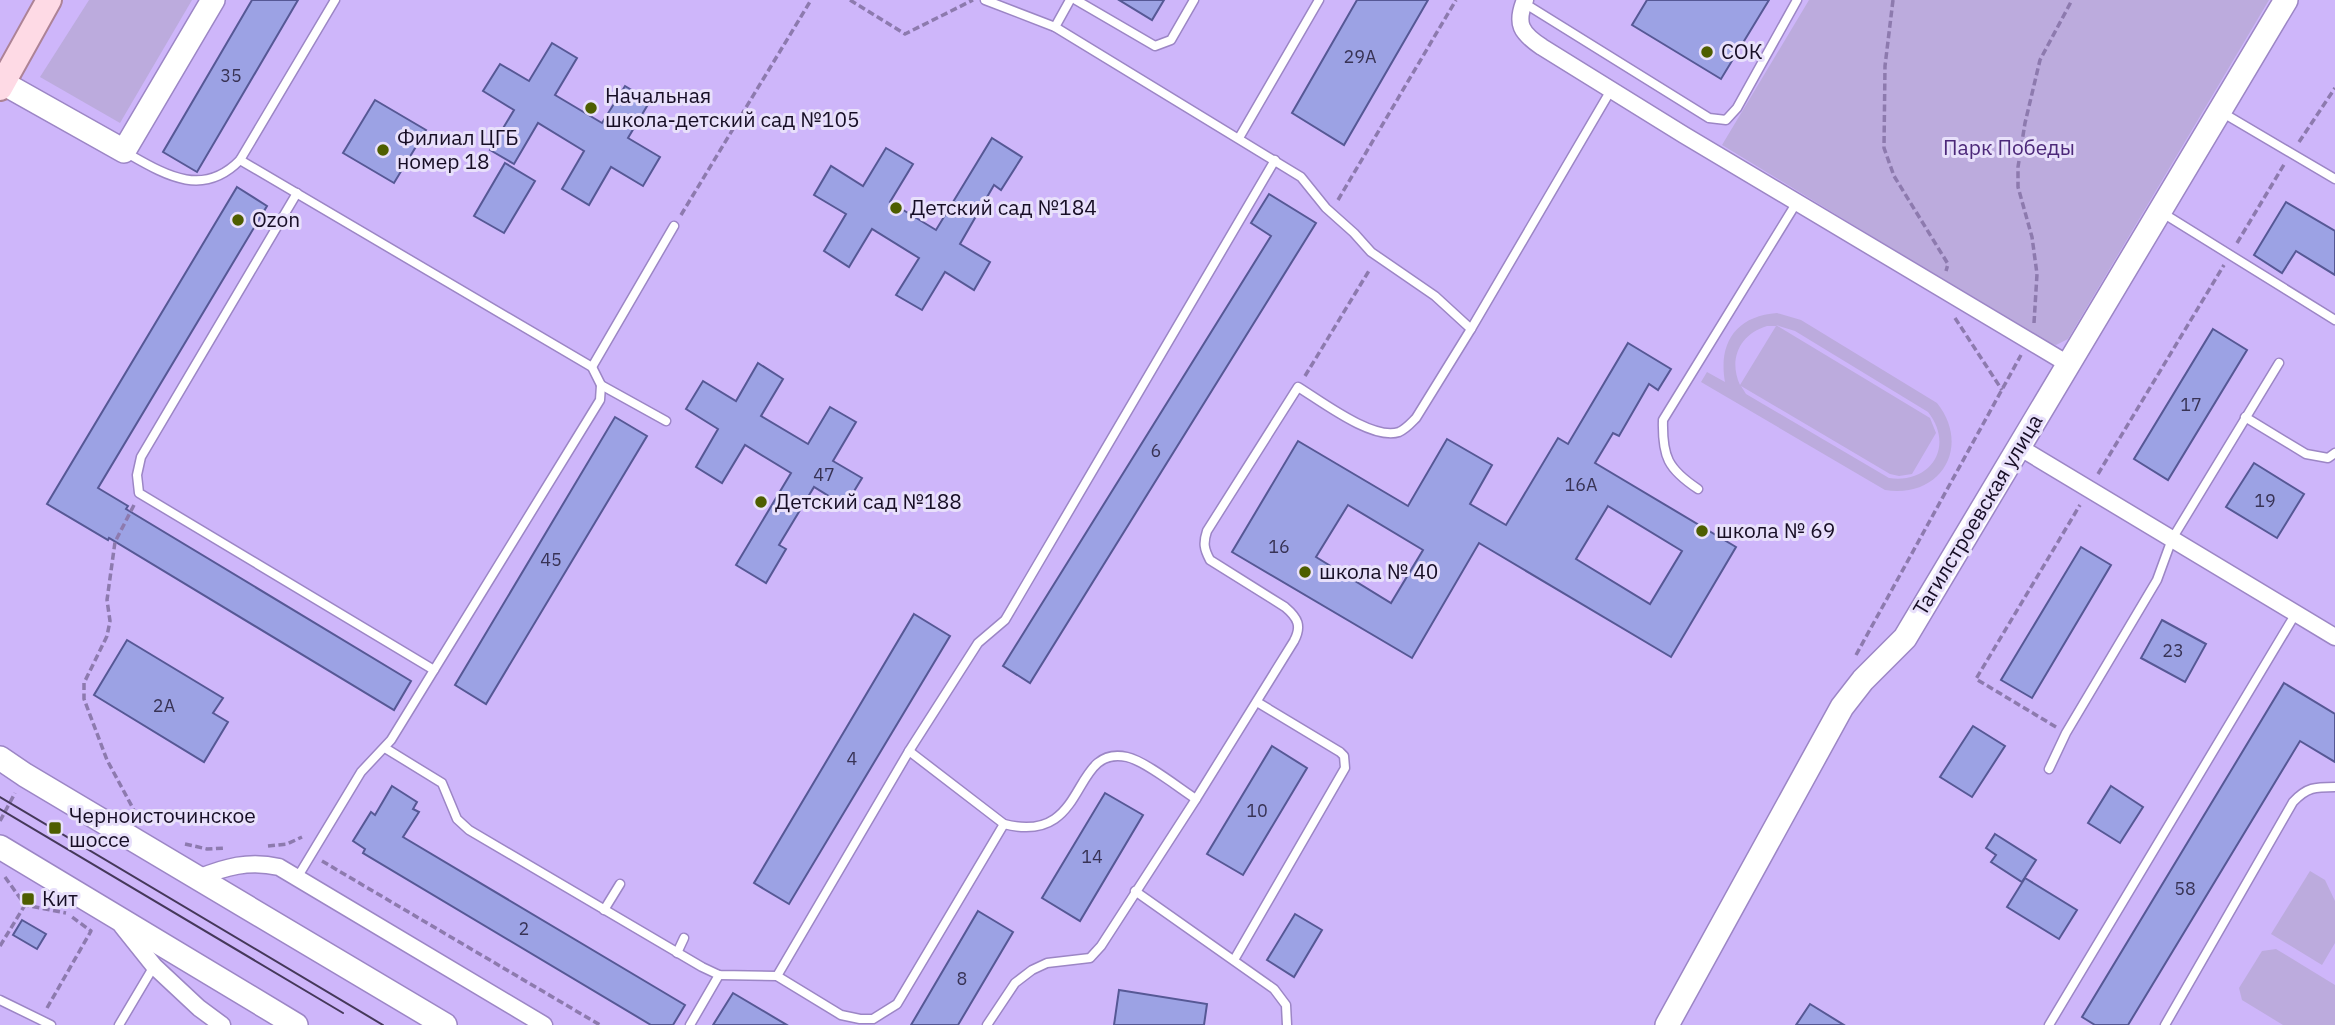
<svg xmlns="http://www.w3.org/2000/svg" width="2335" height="1025" viewBox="0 0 2335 1025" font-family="'IBM Plex Sans',sans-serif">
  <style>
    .green { fill: #bcabdd; fill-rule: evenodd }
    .building { fill: #9ca2e4; stroke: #565895; stroke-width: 2; fill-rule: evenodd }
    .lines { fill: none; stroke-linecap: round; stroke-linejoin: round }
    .lane-casing { stroke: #9c86c5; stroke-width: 11 }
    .street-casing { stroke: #9c86c5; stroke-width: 19 }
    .secondary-casing { stroke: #9c86c5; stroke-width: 26 }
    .primary-casing { stroke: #ad8396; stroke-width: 28 }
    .path { stroke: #8d7aae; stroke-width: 3.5; stroke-dasharray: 7 3.5; stroke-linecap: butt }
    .lane { stroke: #fff; stroke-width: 8 }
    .street { stroke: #fff; stroke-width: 16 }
    .secondary { stroke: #fff; stroke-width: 23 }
    .primary { stroke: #fedae5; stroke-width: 24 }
    .tram { stroke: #45385a; stroke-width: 2 }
    .poi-dot { fill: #4e5e00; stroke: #e8e0fb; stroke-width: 2.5 }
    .labels { text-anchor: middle; stroke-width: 6; stroke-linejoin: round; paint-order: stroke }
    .number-label { font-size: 18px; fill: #383355 }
    .poi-label { font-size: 21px; fill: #170e25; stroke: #e8e0fb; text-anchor: start }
    .park-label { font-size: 21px; fill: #4c2879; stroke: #e8e0fb }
    .street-label { font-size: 21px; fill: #170e25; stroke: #e8e0fb }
  </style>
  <rect width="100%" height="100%" fill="#ceb6fa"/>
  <!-- green -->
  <g class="green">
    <path d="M89,0h103l-72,123 -80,-46z"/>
    <path d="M1809,0h460l-201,339 -12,6 -9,-2 -325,-198z"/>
    <path d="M1777,313l24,7 136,83c35,44 3,96 -52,87l-184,-108 6,-10 18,10c-7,-39 11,-66 52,-69zM1776,325l19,6 133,81c27,34 3,72 -39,66l-143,-84 -5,-8 149,88 9,2 13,-2 24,-41 -6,-15zM1767,326h9l-36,59c-12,-26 0,-51 27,-59z"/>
    <path d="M2310,871l15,9 10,21v42l-13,22 -51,-31z"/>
    <path d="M2276,949l59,36v40h-52l-41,-25 -3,-12 23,-37z"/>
  </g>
  <!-- building -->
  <g class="building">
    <path d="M252,0h46l-101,172 -34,-20z"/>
    <path d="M1119,0h45l-12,20z"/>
    <path d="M1357,0h71l-84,145 -52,-32z"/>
    <path d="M1647,0h122l-48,79 -89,-54z"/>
    <path d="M552,43l25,15 -22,37 47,28 23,-37 25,15 -22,37 32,19 -17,29 -32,-19 -22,38 -27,-16 22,-38 -46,-28 -24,41 -24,-14 24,-40 -31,-19 17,-27 29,17z"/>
    <path d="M375,100l51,30 -32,53 -51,-30z"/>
    <path d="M992,138l30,19 -21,33 -7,-5 -34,59 30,18 -16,28 -29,-18 -23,38 -26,-15 23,-37 -47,-29 -23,38 -25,-16 22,-37 -32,-19 17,-29 32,20 23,-38 27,16 -23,38 46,28z"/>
    <path d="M505,163l30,18 -31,52 -30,-17z"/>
    <path d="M237,187l30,19 -169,282 30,18 -2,3 285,172 -17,29 -285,-172 -1,2 -61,-36z"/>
    <path d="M1269,194l47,29 -286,460 -27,-17 268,-430 -20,-13z"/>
    <path d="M2286,202l49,29v44l-39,-24 -14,22 -28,-18z"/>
    <path d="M2213,329l34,21 -79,130 -34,-21z"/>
    <path d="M1628,343l43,26 -13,21 -9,-6 -30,52 -6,-3 -18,30 141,84 -65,110 -192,-114 -67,115 -180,-106 66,-111 110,65 39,-67 45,26 -22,39 36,21 52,-87 10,6zM1348,505l75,45 -32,53 -75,-46zM1608,506l74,45 -32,53 -74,-45z"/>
    <path d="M758,363l25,16 -22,37 47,28 22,-37 26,15 -23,39 29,17 -17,28 -31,-19 -35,58 7,4 -20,34 -30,-18 55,-92 -46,-28 -23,38 -26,-16 22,-38 -32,-20 17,-28 33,20z"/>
    <path d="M615,417l32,19 -161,268 -31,-19z"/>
    <path d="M2254,463l50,31 -27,44 -51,-31z"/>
    <path d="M2081,547l30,18 -79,133 -31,-18z"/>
    <path d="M914,614l36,22 -161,268 -35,-21z"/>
    <path d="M2162,620l44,24 -21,38 -44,-24z"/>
    <path d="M127,640l96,58 -10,15 15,9 -24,40 -110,-67z"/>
    <path d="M2284,683l51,31v48l-35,-21 -172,284h-33l-13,-8z"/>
    <path d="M1973,726l32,20 -33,51 -32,-20z"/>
    <path d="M1272,746l35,22 -64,107 -36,-21z"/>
    <path d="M392,786l25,16 -4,7 6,3 -16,25 282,168 -12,20h-22l-288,-172 2,-4 -12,-8 18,-29 4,3z"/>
    <path d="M2111,786l32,21 -23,36 -32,-20z"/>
    <path d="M1105,793l38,22 -63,106 -38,-23z"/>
    <path d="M1995,834l41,26 -14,22 -31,-20 5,-7 -10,-7z"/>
    <path d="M2025,878l52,32 -18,29 -52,-32z"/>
    <path d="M978,911l35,21 -55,93h-47z"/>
    <path d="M1295,914l27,16 -28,47 -27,-17z"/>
    <path d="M22,920l24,14 -9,15 -24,-14z"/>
    <path d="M1119,990l88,14 -3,21h-90z"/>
    <path d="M733,993l54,32h-74z"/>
    <path d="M1810,1004l34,21h-48z"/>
  </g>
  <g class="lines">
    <defs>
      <g id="lane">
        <path d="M985,0l70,27 246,150 25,31 28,25 17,19 64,44 36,33"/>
        <path d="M1076,0l79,46 16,-6 23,-40"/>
        <path d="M1524,3l185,115 17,2 11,-12 60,-108"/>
        <path d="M1055,27l15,-27"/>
        <path d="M2223,113l112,66"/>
        <path d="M1239,138l80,-138"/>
        <path d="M125,152c39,22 77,47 115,8l95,-160"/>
        <path d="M240,160l352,207 9,18 65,36"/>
        <path d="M297,193l-156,264 -4,18 2,18 295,177"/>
        <path d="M2161,212l174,108"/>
        <path d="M592,367l82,-141"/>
        <path d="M2245,417l61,37 22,4 7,-5"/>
        <path d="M1698,489c-30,-20 -36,-32 -35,-69l134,-218"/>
        <path d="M385,748l57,35 15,36 12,11 233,137 17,8 58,1 64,39 19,4h13l24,-15 107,-180"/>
        <path d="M909,751l95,73c86,22 65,-80 123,-67 18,4 52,31 69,42l-95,147 -11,12 -43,5 -15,7 -17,13 -28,42"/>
        <path d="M2049,769l17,-36 91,-153 15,-41 107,-176"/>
        <path d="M1196,799l98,-158c8,-15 4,-23 -9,-34l-75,-47c-6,-11 -7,-17 -3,-29l91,-144c23,14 75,54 101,45 7,-3 12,-9 17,-14l55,-89 140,-239"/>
        <path d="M297,878l64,-106 30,-32 209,-340 1,-15"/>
        <path d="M1135,891l139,98 12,16 1,20"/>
        <path d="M604,910l16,-26"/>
        <path d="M677,953l7,-15"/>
        <path d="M1234,960l111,-192 -1,-12 -4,-4 -83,-50"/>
        <path d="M777,976l132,-225 69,-108 27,-23 270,-460"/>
        <path d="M0,1000l51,25"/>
        <path d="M119,1025l35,-59"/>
        <path d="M690,1025l29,-50"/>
        <path d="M2049,1025l247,-412"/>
        <path d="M2165,1025l128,-223c14,-15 22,-15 42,-15"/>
      </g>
      <g id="street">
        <path d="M1525,0c-10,24 -4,33 17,47l142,88 384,229"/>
        <path d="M2019,447l316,190"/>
        <path d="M198,878c27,-11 51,-18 81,-11l265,158"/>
        <path d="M122,926l32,40 45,42 23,17"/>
      </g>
      <g id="secondary">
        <path d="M3,83l121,68 89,-151"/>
        <path d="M0,758l25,17 420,250"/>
        <path d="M0,847l296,178"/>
        <path d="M1667,1025l175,-318 21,-27 42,-42 381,-638"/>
      </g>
      <path id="primary" d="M0,88l49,-88"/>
    </defs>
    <!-- lane casing -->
    <use href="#lane" class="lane-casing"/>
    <!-- street casing -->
    <use href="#street" class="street-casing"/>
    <!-- secondary casing -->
    <use href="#secondary" class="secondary-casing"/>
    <!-- primary casing -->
    <use href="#primary" class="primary-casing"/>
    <!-- path -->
    <g class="path">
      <path d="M850,0l55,34 68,-34"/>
      <path d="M1893,0l-8,66 -1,82 10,28 54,88 -2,7"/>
      <path d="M2299,142l36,-54"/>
      <path d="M1338,200l118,-200"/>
      <path d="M681,215l130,-215"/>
      <path d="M2237,243l48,-80"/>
      <path d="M1955,318l47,72"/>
      <path d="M2034,323l3,-49 -5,-37 -14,-50v-20l7,-44 15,-63 32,-60"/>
      <path d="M1305,376l65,-107"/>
      <path d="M2098,474l126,-209"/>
      <path d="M134,505l-19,37 -8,58 3,21 -3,15 -23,47v16l23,61 29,54"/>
      <path d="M1856,655l165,-300"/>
      <path d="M2056,727l-80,-48 104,-174"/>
      <path d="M0,821l15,-28"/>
      <path d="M185,844l22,5 19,-1"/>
      <path d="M268,846l19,-2 15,-7"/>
      <path d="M322,861l278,164"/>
      <path d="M5,877l20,28 41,8"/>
      <path d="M0,946l25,-41"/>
      <path d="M47,1008l44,-77 -19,-14"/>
    </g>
    <!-- lane -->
    <use href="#lane" class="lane"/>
    <!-- street -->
    <use href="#street" class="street"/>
    <!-- secondary -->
    <use href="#secondary" class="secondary"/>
    <!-- primary -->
    <use href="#primary" class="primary"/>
    <!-- tram -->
    <g class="tram">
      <path d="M0,797l383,228"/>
      <path d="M0,809l343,204"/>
    </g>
  </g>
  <!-- markers -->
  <g class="poi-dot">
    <circle cx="1707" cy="52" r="7"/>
    <circle cx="591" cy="108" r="7"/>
    <circle cx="383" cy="150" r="7"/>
    <circle cx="896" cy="208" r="7"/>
    <circle cx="238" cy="220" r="7"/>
    <circle cx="761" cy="502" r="7"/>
    <circle cx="1702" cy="531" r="7"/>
    <circle cx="1305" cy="572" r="7"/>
    <rect x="48" y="821" width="14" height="14" rx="3.5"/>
    <rect x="21" y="892" width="14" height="14" rx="3.5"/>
  </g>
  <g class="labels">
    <!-- number labels -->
    <g class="number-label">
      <text x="1360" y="63">29А</text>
      <text x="231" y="82">35</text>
      <text x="2191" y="411">17</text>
      <text x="1156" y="457">6</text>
      <text x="824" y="481">47</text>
      <text x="1581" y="491">16А</text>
      <text x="2265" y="507">19</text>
      <text x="1279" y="553">16</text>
      <text x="551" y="566">45</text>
      <text x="2173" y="657">23</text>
      <text x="164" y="712">2А</text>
      <text x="852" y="765">4</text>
      <text x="1257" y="817">10</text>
      <text x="1092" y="863">14</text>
      <text x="2185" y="895">58</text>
      <text x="524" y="935">2</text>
      <text x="962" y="985">8</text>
    </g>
    <!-- poi labels -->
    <g class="poi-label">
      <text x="1721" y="59">СОК</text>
      <text x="605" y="103">Начальная<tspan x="605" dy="24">школа-детский сад №105</tspan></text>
      <text x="397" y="145">Филиал ЦГБ<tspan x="397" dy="24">номер 18</tspan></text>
      <text x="910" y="215">Детский сад №184</text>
      <text x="252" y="227">Ozon</text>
      <text x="775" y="509">Детский сад №188</text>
      <text x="1716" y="538">школа № 69</text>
      <text x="1319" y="579">школа № 40</text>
      <text x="69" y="823">Черноисточинское<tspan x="69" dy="24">шоссе</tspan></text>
      <text x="42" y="906">Кит</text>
    </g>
    <!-- park labels -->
    <g class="park-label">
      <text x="2009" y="155">Парк Победы</text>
    </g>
    <!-- street labels -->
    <g class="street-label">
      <text transform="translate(1978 515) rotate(-59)" y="7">Тагилстроевская улица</text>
    </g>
  </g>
</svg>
